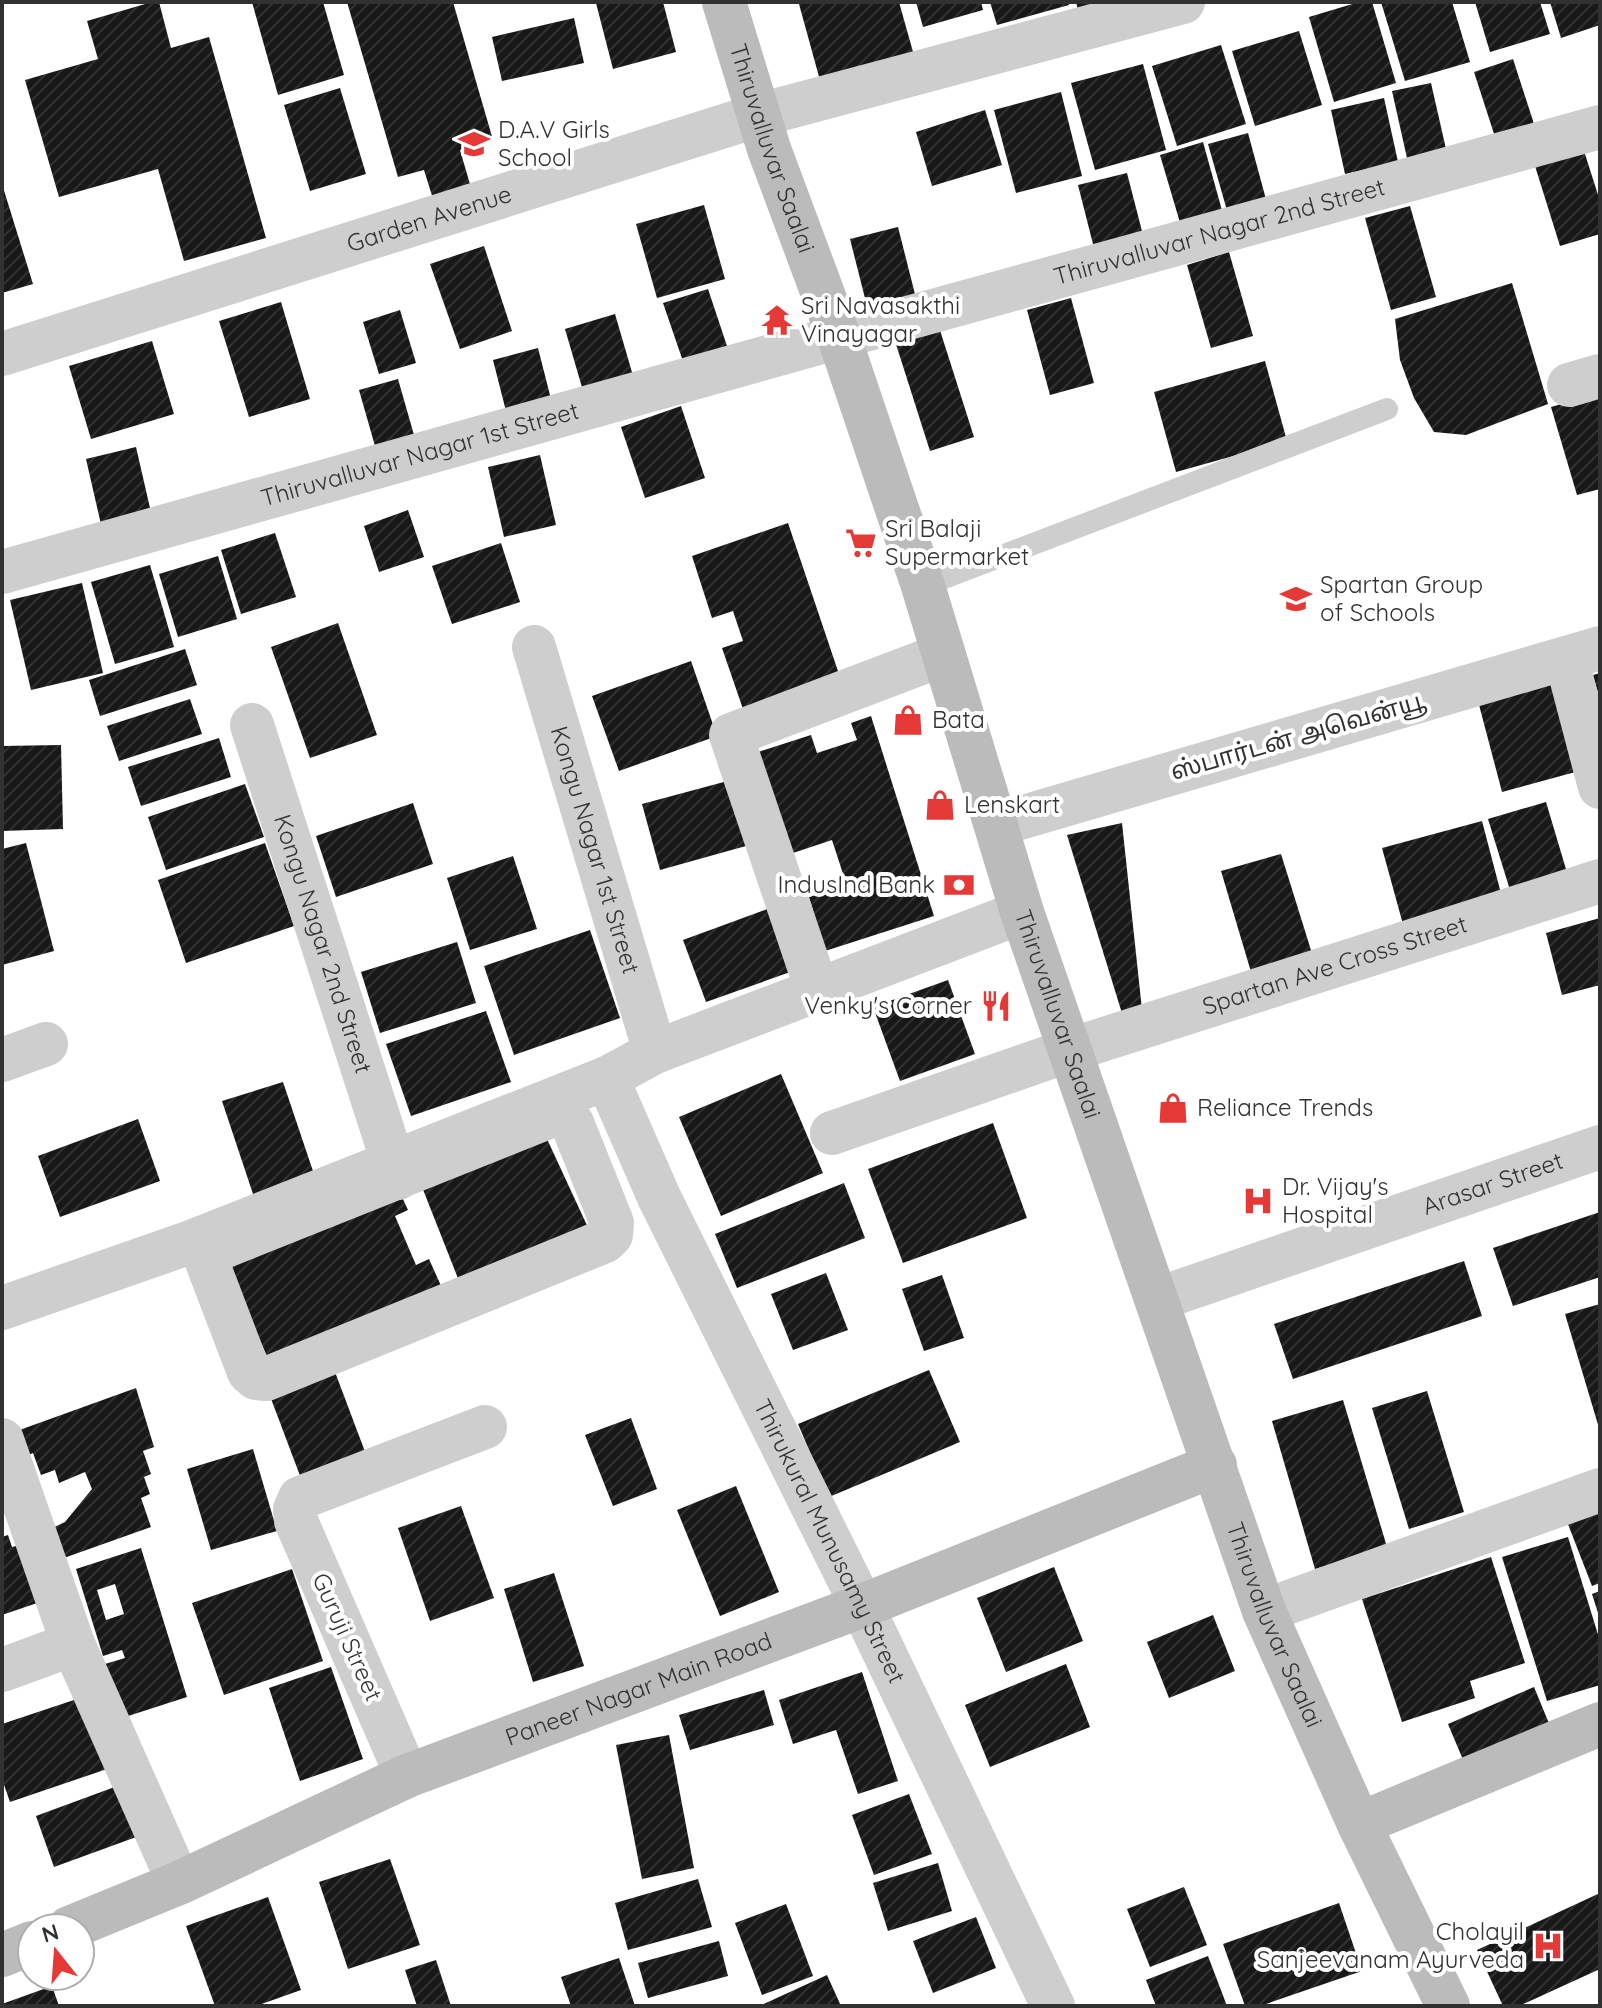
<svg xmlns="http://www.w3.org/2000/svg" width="1602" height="2008" viewBox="0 0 1602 2008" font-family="Quicksand,'Noto Sans Tamil',sans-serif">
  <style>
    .building { fill: url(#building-hatch); fill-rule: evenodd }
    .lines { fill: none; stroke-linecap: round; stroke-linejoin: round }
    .lane { stroke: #cecece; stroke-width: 22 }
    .street { stroke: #cecece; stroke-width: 44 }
    .secondary { stroke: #bbb; stroke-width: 44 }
    .labels { text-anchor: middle; stroke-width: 8; stroke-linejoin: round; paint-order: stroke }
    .poi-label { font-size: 24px; fill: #313131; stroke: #fff; text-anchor: start }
    .street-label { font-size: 24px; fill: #313131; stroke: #fff }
  </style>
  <defs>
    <pattern id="building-hatch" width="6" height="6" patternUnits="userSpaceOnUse" patternTransform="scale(2)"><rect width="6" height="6" fill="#181818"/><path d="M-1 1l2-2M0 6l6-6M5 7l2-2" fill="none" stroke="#313131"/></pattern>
  </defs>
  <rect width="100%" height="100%" fill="#fff"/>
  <!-- building -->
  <g class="building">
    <path d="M152,2h7l12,46 38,-11 57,201 -82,23 -26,-92 -99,28 -34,-117 73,-21 -11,-38z"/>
    <path d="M252,2h71l21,73 -66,20z"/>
    <path d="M347,2h106l40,138 -33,10 12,41 -38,11 -10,-32 -26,7z"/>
    <path d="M663,2l13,50 -63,17 -17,-66z"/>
    <path d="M807,2h92l16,57 -94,25 -22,-80z"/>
    <path d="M916,2h65l2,8 -60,17z"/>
    <path d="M990,2h78l1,3 -72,20z"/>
    <path d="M1076,2h26l-24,8z"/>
    <path d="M1359,2h13l24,81 -62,19 -25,-85z"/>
    <path d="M1381,2h71l18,60 -65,19z"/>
    <path d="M1475,2h65l10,32 -60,18z"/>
    <path d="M1550,2h50v23l-39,13z"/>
    <path d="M574,18l10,45 -82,18 -10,-44z"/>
    <path d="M1299,31l23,74 -67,21 -23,-75z"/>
    <path d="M1221,45l25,79 -69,22 -25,-80z"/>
    <path d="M1513,59l22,68 -39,13 -22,-68z"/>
    <path d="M1143,64l23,86 -71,20 -24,-87z"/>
    <path d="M1431,83l15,66 -39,9 -15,-67z"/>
    <path d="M340,88l26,86 -56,17 -26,-86z"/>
    <path d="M1061,92l21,84 -66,17 -22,-83z"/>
    <path d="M1384,98l14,64 -53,12 -14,-64z"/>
    <path d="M985,110l17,55 -70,21 -16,-54z"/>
    <path d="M1248,133l19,70 -39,11 -20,-70z"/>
    <path d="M1203,142l20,72 -42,12 -21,-71z"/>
    <path d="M1584,151l16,50v33l-40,12 -25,-80z"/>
    <path d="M1127,173l16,62 -49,13 -16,-63z"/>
    <path d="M2,184l31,100 -31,9z"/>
    <path d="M704,205l21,74 -68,19 -21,-74z"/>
    <path d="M1410,206l26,91 -45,13 -26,-92z"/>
    <path d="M898,227l19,75 -48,12 -19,-75z"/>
    <path d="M484,246l28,85 -52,18 -30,-85z"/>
    <path d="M1229,252l24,84 -42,12 -24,-83z"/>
    <path d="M1512,283l36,121 -82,31 -32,-3 -20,-34 -14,-38 -5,-41z"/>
    <path d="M708,289l23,69 -44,15 -24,-70z"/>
    <path d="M1071,298l23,85 -44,12 -23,-85z"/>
    <path d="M281,302l29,97 -61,18 -30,-96z"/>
    <path d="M400,310l16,53 -37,11 -16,-52z"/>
    <path d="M615,314l21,72 -50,15 -21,-72z"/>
    <path d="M938,324l36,113 -44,14 -36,-113z"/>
    <path d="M152,341l22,73 -83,25 -22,-73z"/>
    <path d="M538,348l15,59 -45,12 -15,-59z"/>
    <path d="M1265,361l22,80 -111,31 -22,-80z"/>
    <path d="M398,379l20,70 -39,11 -20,-70z"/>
    <path d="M1600,393v96l-23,6 -26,-88z"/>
    <path d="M681,406l24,72 -60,20 -24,-71z"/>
    <path d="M136,447l17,74 -50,12 -17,-74z"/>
    <path d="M540,455l16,70 -52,12 -16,-70z"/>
    <path d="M408,510l16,47 -45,15 -15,-46z"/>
    <path d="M788,523l53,157 -97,32 -22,-64 21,-7 -10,-30 -21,7 -20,-62z"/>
    <path d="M275,533l21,64 -55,17 -20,-64z"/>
    <path d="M501,543l19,59 -68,22 -20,-58z"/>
    <path d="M218,556l19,63 -59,18 -19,-63z"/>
    <path d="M150,565l24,82 -59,17 -24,-82z"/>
    <path d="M82,583l21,90 -72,17 -21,-90z"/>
    <path d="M338,623l39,112 -67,23 -39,-111z"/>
    <path d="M185,649l12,36 -97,31 -11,-36z"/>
    <path d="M691,661l26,75 -98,35 -27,-75z"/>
    <path d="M1600,673v23h-1l-6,-21z"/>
    <path d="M1555,680l24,91 -77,21 -24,-91z"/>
    <path d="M190,699l12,35 -83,27 -12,-35z"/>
    <path d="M871,716l63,200 -109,35 -16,-54 38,-11 -15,-46 -42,14 -32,-102 53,-17 6,18 40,-13 -6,-17z"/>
    <path d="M219,738l12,39 -90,29 -13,-39z"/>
    <path d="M61,745l2,84 -61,2v-85z"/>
    <path d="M735,779l18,65 -93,26 -18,-66z"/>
    <path d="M245,784l19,53 -98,33 -18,-53z"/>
    <path d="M1546,802l25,84 -57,17 -26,-84z"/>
    <path d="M413,803l20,61 -97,33 -20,-61z"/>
    <path d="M1482,821l21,80 -99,27 -22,-80z"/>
    <path d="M1122,823l21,196 -18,4 -58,-188z"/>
    <path d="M26,843l28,108 -52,14v-116z"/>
    <path d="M265,843l29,83 -108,37 -28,-83z"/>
    <path d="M1281,854l34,109 -61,19 -33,-111z"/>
    <path d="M513,856l24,73 -67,21 -23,-72z"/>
    <path d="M773,907l23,63 -90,32 -23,-62z"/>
    <path d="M1600,918v67l-38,10 -16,-62z"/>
    <path d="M590,930l30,88 -106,37 -30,-89z"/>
    <path d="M457,942l19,61 -96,30 -19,-61z"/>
    <path d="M948,980l27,74 -75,27 -27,-74z"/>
    <path d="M486,1011l25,71 -100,34 -25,-72z"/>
    <path d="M781,1074l42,99 -102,43 -42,-99z"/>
    <path d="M283,1082l33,98 -61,20 -33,-99z"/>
    <path d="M138,1119l22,62 -100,36 -22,-61z"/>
    <path d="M993,1123l34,95 -124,45 -35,-94z"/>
    <path d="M547,1139l44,95 -130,52 -39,-99z"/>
    <path d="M395,1182l13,28 -13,6 21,49 13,-6 13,29 -172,75 -47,-106z"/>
    <path d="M844,1183l21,55 -128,50 -22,-54z"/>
    <path d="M1600,1212v65l-87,29 -20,-58z"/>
    <path d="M1464,1261l18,55 -189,63 -19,-55z"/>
    <path d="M826,1273l22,57 -55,20 -22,-56z"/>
    <path d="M942,1275l22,63 -40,13 -22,-62z"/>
    <path d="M1600,1304v123l-1,1 -34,-114z"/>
    <path d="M929,1370l31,72 -131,55 -31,-73z"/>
    <path d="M335,1372l32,85 -65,24 -32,-85z"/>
    <path d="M136,1388l18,59 -11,4 8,23 -7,3 6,17 -9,4 10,29 -90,32 -11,-30 15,-7 27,-33 -7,-17 -26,11 -4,-13 -14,5 -8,-22 -9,4 -10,-25z"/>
    <path d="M1427,1391l37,121 -55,17 -37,-121z"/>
    <path d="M1343,1400l44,147 -72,22 -43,-148z"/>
    <path d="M631,1418l26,71 -44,17 -28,-71z"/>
    <path d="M253,1449l24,82 -66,19 -24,-81z"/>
    <path d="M736,1486l43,106 -59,24 -43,-106z"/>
    <path d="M461,1506l33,92 -64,23 -32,-93z"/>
    <path d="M1600,1506v77l-8,3 -26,-67z"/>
    <path d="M8,1535l4,12 15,-4 19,57 -44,15v-78z"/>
    <path d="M1568,1537l32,104v44l-53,16 -45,-144z"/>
    <path d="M141,1548l46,149 -65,21 -17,-54 20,-6 -3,-8 -19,6 -27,-87zM115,1584l9,30 -18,6 -9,-30z"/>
    <path d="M1491,1557l34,106 -55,18 5,17 -73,24 -40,-123z"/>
    <path d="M1054,1567l29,74 -77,31 -29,-74z"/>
    <path d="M292,1569l31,92 -99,34 -32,-92z"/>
    <path d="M554,1573l30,93 -51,16 -29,-93z"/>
    <path d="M1600,1591v25h-1l-7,-22z"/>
    <path d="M1213,1615l22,56 -66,27 -22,-56z"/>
    <path d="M1066,1664l24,63 -100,40 -25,-62z"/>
    <path d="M331,1667l32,92 -63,22 -31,-93z"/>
    <path d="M862,1672l36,109 -40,13 -22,-64 -43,14 -14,-44z"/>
    <path d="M1534,1687l21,51 -86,36 -21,-50z"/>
    <path d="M764,1690l10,35 -84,25 -11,-35z"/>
    <path d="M83,1697l24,72 -97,33 -8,-23v-55z"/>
    <path d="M669,1735l25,133 -52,11 -26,-134z"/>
    <path d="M120,1785l19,51 -85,31 -18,-51z"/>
    <path d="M909,1794l23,60 -58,21 -22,-60z"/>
    <path d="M390,1859l30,86 -72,24 -29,-87z"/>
    <path d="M938,1863l14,48 -64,20 -15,-48z"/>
    <path d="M698,1879l14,48 -84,23 -13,-47z"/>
    <path d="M1184,1887l23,58 -57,22 -23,-58z"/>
    <path d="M1600,1893v76l-81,37h-16l-26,-56z"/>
    <path d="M268,1897l33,93 -45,16h-41l-29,-80z"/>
    <path d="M1339,1903l23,68 -102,35h-15l-22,-62z"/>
    <path d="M786,1904l27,72 -51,19 -27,-72z"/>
    <path d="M976,1917l20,51 -63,25 -20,-52z"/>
    <path d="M719,1941l9,35 -80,22 -10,-35z"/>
    <path d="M1208,1956l19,50h-71l-10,-26z"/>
    <path d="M619,1958l16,48h-64l-10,-29z"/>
    <path d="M436,1960l15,46h-34l-12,-36z"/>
    <path d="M827,1975l14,31h-82z"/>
    <path d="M52,1986l7,20h-57v-2z"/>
  </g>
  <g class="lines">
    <!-- lane -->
    <path class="lane" d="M923,586l464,-177"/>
    <!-- street -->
    <g class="street">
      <path id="s1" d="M2,354l757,-239 424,-113"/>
      <path d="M1569,385l31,-9"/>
      <path id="s2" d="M2,572l837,-235 761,-210"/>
      <path id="s3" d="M534,647l121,405"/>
      <path d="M1566,658l34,129"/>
      <path id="s4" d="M252,725l146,453"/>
      <path d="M996,825l604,-177"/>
      <path d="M817,990l-86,-255 211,-80"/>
      <path d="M2,1060l44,-16"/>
      <path id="s5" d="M607,1078l52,119 203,409 191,400"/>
      <path d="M553,1115h11l8,8 40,100 -1,12 -6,6 -339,138 -10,-1 -7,-6 -42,-110 1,-6 5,-5z"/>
      <path id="s6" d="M832,1133l238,-83 530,-169"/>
      <path id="s7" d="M1158,1299l442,-152"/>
      <path d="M2,1308l189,-66 416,-164 48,-26 367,-140"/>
      <path d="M2,1440l71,204 -71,26"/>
      <path d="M1264,1611l336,-121"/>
      <path d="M73,1644l106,239"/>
      <path d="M407,1776l-111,-255 -1,-12 5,-11 185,-71"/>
    </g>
    <!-- secondary -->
    <g class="secondary">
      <path id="s8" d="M724,2l45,147 70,188 84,249 99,326 242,699 95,213 89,182"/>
      <path d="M1359,1824l241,-100"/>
      <path id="s9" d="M69,1928l110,-45 228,-107 455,-170 353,-141"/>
      <path d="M2,1955l30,-12"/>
    </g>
  </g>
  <!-- icons -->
  <defs>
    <symbol id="school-bare" viewBox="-9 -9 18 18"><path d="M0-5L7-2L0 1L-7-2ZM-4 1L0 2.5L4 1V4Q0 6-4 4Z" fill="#e43937" stroke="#fff" stroke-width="2.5" paint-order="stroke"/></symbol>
    <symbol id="temple-bare" viewBox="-9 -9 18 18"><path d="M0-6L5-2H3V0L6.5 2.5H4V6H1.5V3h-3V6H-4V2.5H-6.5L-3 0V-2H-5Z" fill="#e43937" stroke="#fff" stroke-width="2.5" paint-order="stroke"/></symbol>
    <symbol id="supermarket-bare" viewBox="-9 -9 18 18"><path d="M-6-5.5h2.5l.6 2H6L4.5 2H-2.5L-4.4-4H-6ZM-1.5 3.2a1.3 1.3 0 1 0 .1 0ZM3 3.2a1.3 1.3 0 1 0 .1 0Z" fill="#e43937" stroke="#fff" stroke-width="2.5" paint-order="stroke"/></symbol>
    <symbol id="shop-bare" viewBox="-9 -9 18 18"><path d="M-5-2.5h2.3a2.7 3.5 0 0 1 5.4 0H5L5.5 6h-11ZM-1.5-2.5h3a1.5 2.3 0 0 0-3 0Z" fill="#e43937" stroke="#fff" stroke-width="2.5" paint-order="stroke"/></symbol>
    <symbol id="bank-bare" viewBox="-9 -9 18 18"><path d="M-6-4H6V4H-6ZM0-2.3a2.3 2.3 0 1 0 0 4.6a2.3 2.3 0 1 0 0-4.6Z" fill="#e43937" stroke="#fff" stroke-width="2.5" paint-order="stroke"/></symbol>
    <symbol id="restaurant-bare" viewBox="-9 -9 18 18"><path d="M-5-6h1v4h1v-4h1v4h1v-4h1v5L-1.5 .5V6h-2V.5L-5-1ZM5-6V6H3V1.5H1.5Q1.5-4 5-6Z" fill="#e43937" stroke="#fff" stroke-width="2.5" paint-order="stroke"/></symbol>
    <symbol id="hospital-bare" viewBox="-9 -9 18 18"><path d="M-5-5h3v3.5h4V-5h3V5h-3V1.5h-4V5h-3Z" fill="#e43937" stroke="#fff" stroke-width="2.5" paint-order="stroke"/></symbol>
  </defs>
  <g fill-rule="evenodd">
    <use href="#school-bare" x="452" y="122" width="44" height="44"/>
    <use href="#temple-bare" x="755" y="298" width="44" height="44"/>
    <use href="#supermarket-bare" x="839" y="521" width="44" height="44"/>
    <use href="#school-bare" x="1274" y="577" width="44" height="44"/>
    <use href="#shop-bare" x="886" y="698" width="44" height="44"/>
    <use href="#shop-bare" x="918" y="783" width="44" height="44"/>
    <use href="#bank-bare" x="937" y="863" width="44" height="44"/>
    <use href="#restaurant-bare" x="974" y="984" width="44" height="44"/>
    <use href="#shop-bare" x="1151" y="1086" width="44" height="44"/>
    <use href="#hospital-bare" x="1236" y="1179" width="44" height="44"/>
    <use href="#hospital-bare" x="1526" y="1924" width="44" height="44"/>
  </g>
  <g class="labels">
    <!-- poi labels -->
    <g class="poi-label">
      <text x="498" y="138">D.A.V Girls<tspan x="498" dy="28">School</tspan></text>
      <text x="801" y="314">Sri Navasakthi<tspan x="801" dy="28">Vinayagar</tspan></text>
      <text x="885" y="537">Sri Balaji<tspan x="885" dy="28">Supermarket</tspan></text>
      <text x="1320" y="593">Spartan Group<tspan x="1320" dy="28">of Schools</tspan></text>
      <text x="932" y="728">Bata</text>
      <text x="964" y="813">Lenskart</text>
      <text x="935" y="893" text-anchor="end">IndusInd Bank</text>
      <text x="972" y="1014" text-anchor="end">Venky's Corner</text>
      <text x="1197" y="1116">Reliance Trends</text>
      <text x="1282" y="1195">Dr. Vijay's<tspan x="1282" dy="28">Hospital</tspan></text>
      <text x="1524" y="1940" text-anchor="end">Cholayil<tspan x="1524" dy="28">Sanjeevanam Ayurveda</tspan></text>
    </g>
    <!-- street labels -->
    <g class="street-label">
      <text dy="8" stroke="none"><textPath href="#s8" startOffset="154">Thiruvalluvar Saalai</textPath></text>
      <text dy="8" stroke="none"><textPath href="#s1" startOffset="448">Garden Avenue</textPath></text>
      <text dy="8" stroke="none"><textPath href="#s2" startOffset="1264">Thiruvalluvar Nagar 2nd Street</textPath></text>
      <text dy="8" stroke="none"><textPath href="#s2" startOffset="434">Thiruvalluvar Nagar 1st Street</textPath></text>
      <text transform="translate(1298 736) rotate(-16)" y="8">ஸ்பார்டன் அவென்யூ</text>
      <text dy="8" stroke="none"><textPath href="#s3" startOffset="212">Kongu Nagar 1st Street</textPath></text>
      <text dy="8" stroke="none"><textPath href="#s4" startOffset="230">Kongu Nagar 2nd Street</textPath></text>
      <text dy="8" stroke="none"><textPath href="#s6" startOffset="530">Spartan Ave Cross Street</textPath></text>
      <text dy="8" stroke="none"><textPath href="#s8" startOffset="1066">Thiruvalluvar Saalai</textPath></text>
      <text dy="8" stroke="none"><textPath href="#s7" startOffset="354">Arasar Street</textPath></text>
      <text dy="8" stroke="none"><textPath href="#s5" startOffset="514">Thirukural Munusamy Street</textPath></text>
      <text dy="8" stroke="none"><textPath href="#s8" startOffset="1714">Thiruvalluvar Saalai</textPath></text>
      <text transform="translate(347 1637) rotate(66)" y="8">Guruji Street</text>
      <text dy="8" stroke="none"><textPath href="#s9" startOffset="618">Paneer Nagar Main Road</textPath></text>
    </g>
  </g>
  <!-- border -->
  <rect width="1602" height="2008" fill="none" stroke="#313131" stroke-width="8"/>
  <!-- north arrow -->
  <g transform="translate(56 1952) rotate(343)"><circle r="38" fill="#ffffff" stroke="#adadad" stroke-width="2"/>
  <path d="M0-6L14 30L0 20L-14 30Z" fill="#e43937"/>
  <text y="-12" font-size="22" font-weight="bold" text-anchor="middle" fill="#313131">N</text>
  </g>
</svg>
